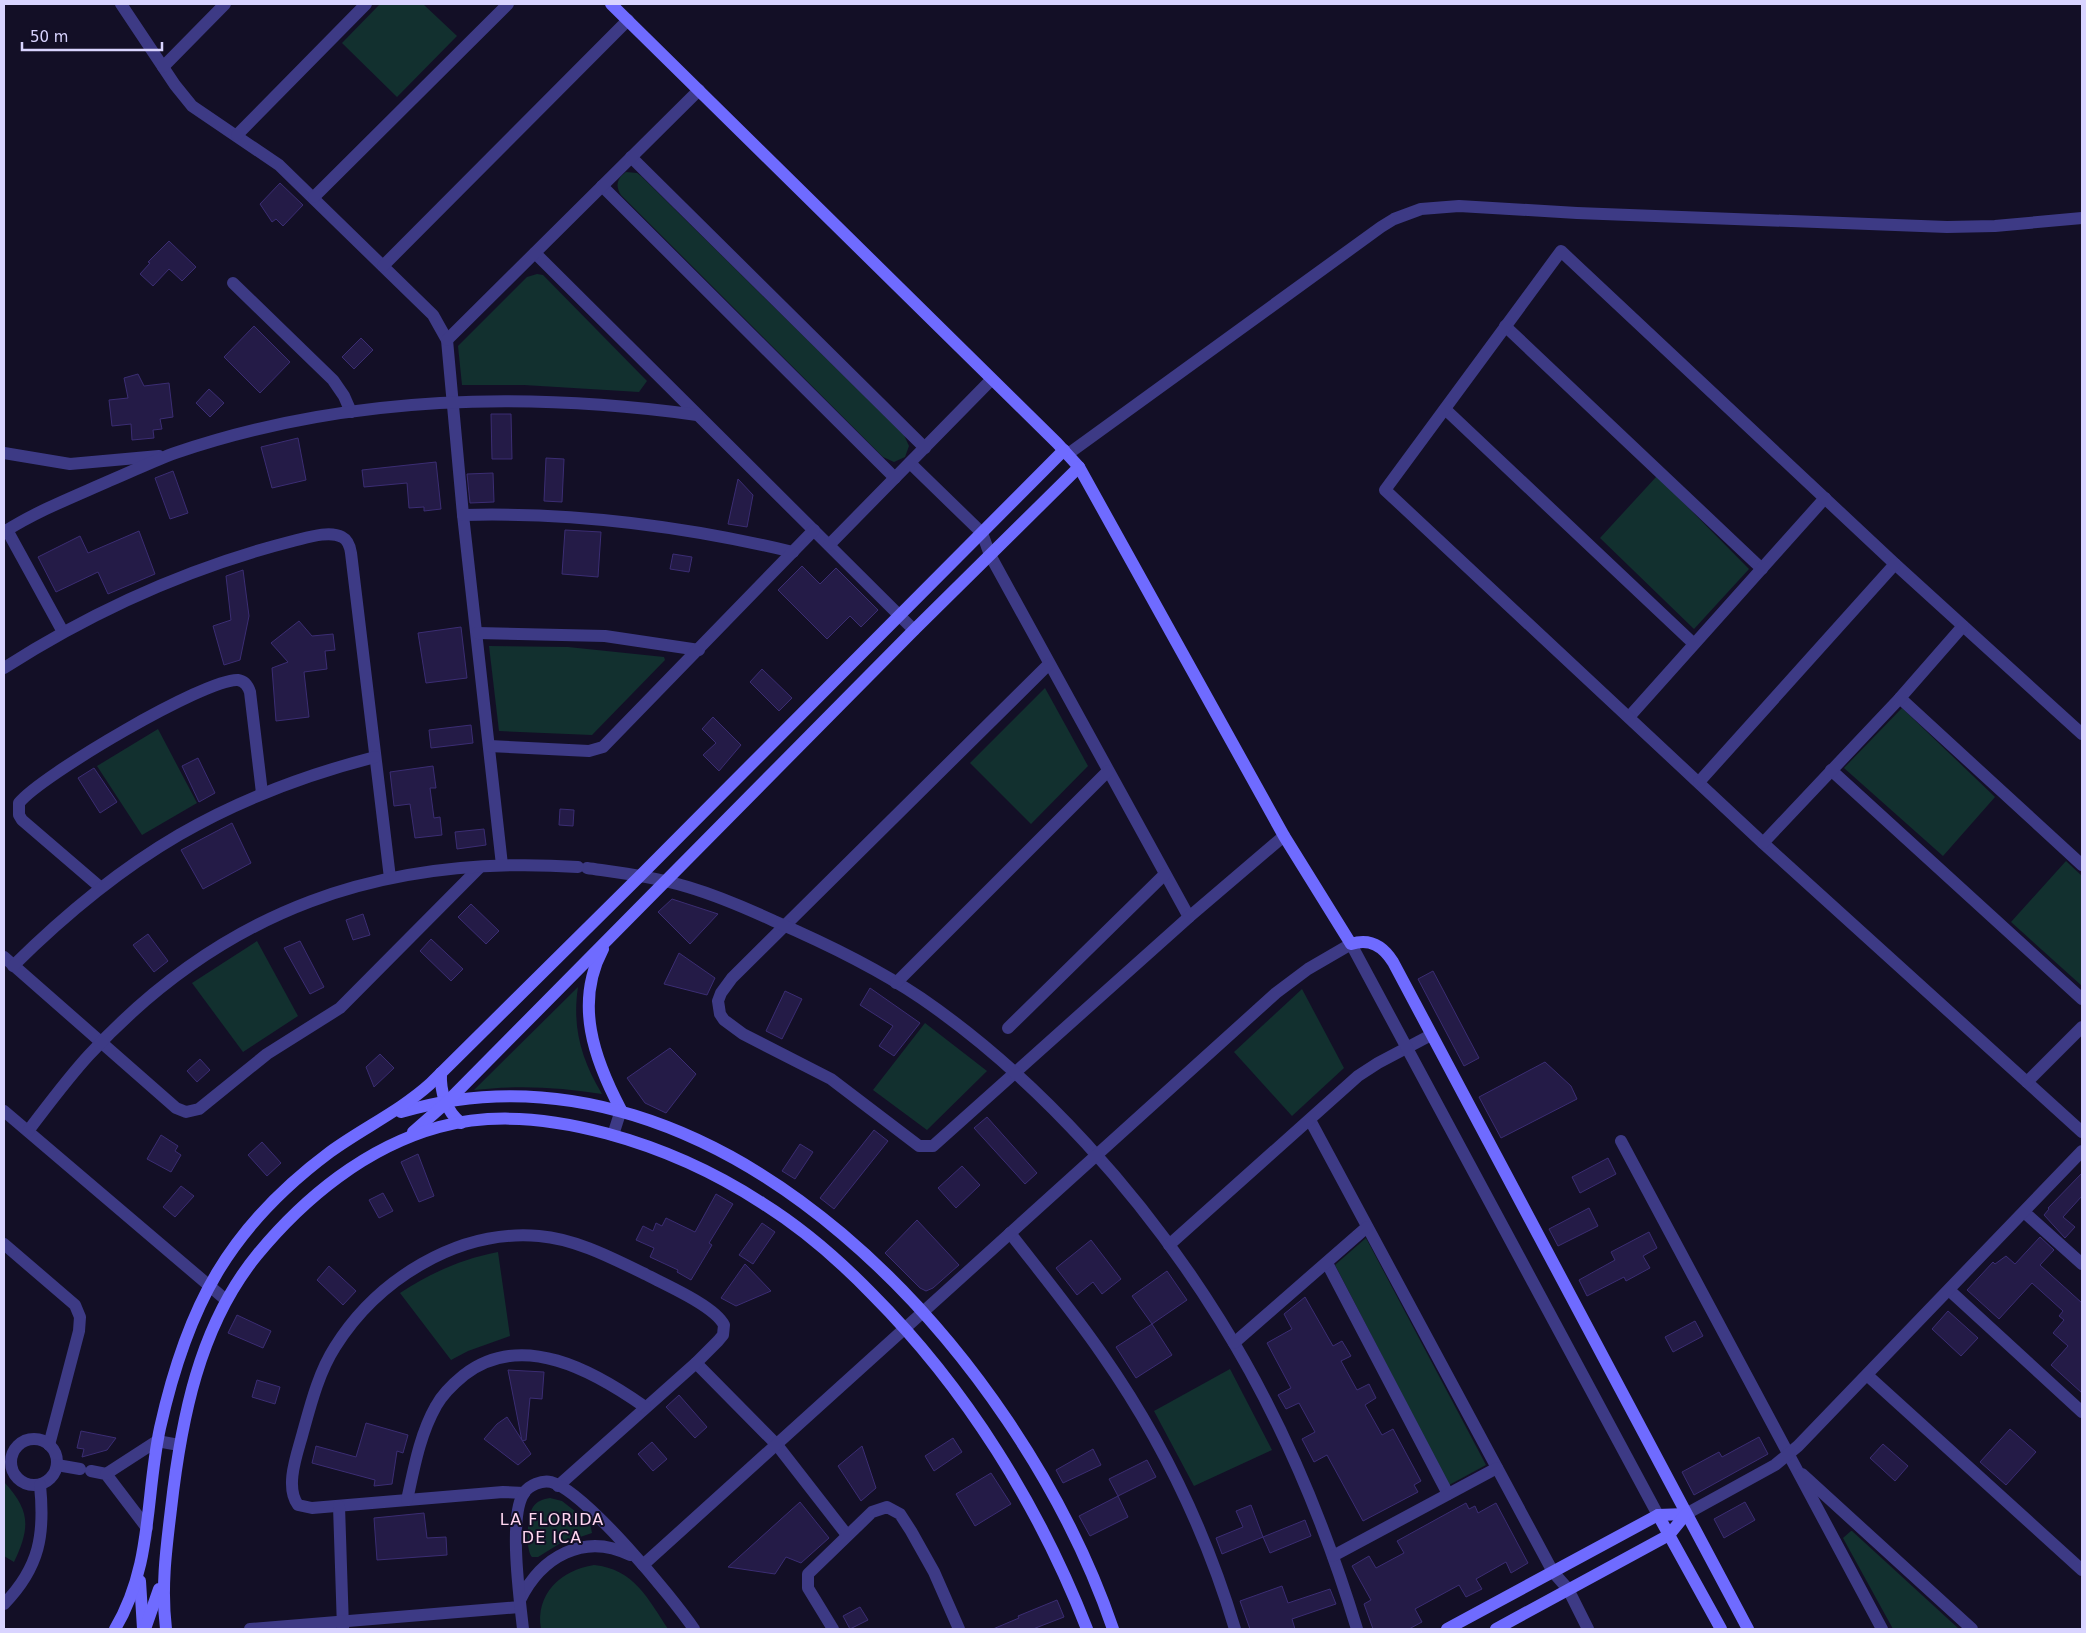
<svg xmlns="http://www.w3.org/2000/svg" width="2086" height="1633" viewBox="0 0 2086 1633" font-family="'DejaVu Sans',sans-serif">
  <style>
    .green { fill: #12302f }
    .building { fill: #241b47; stroke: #3b2d73 }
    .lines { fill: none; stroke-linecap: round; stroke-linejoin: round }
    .street { stroke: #3d3a85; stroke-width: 12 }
    .secondary { stroke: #6f6bff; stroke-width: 12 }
    .labels { text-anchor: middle; stroke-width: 4; stroke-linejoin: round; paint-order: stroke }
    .neighbourhood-label { font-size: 16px; letter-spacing: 1px; fill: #ffd6f0; stroke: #130f26 }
  </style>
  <rect width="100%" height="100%" fill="#130f26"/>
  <!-- green -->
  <g class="green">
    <path d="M380,4h43l34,32 -60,61 -55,-54z"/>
    <path d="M626,172l11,1 4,3 263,259 5,11 -4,11 -11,5 -11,-5 -262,-262c-6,-9 -4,-17 5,-23z"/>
    <path d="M537,274l6,1 104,106 -8,11 -115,-7h-62l-4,-39 69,-69z"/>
    <path d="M1657,476l92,93 -55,60 -94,-91z"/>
    <path d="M489,646l79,1 96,10 1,3 -73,75 -93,-4z"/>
    <path d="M1045,688l43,78 -57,58 -61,-61z"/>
    <path d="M1902,708l93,89 -52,59 -99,-88z"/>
    <path d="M158,729l39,74 -55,32 -45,-69z"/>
    <path d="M2066,861l16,15v110l-71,-64z"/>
    <path d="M257,941l41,75 -55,36 -51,-69z"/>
    <path d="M578,987c-6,40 3,72 24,107 -43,-7 -85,-9 -128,-4z"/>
    <path d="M1302,989l42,79 -52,48 -58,-64z"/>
    <path d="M925,1023l62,48 -60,59 -54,-40z"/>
    <path d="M1366,1238l120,227 -37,20 -114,-220z"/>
    <path d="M498,1252l12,84 -42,15 -17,9 -51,-67c31,-20 61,-34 98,-41z"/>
    <path d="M1230,1369l42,81 -78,36 -40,-75z"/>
    <path d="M4,1482c27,29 26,46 10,80l-10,-6z"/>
    <path d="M550,1498l12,3 28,22 2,10 -33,11 -21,13h-6c-7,-7 -5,-42 1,-50 4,-6 10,-8 17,-9z"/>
    <path d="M1851,1531h1l107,98h-66l-50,-91z"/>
    <path d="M594,1565c40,4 54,34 74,64h-127c-6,-35 20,-59 53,-64z"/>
  </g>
  <!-- building -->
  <g class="building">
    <path d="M280,183l23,22 -20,21 -7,-7 -4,3 -12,-18z"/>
    <path d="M169,241l27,26 -14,14 -13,-12 -16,17 -13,-12 10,-11 -2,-1z"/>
    <path d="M254,326l36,36 -30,31 -36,-36z"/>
    <path d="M361,338l12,12 -19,19 -12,-12z"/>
    <path d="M138,374l6,12 25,-3 4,34 -13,2 2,10 -9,1 1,8 -22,2 -1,-16 -19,2 -3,-26 19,-2 -4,-20z"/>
    <path d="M209,389l15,14 -14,14 -14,-14z"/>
    <path d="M491,414h20l1,45h-20z"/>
    <path d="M298,438l8,42 -34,8 -11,-41z"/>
    <path d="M546,458l18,1 -2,43 -18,-1z"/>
    <path d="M436,462l5,47 -17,2v-4l-15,1 -2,-25 -43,4 -2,-17z"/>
    <path d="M173,471l15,42 -18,6 -15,-41z"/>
    <path d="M493,473l1,29 -24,1 -3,-29z"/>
    <path d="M738,479l15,16 -6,32 -19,-3z"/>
    <path d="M565,530l36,2 -3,45 -36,-3z"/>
    <path d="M139,531l16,43 -47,20 -10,-22 -42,20 -18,-35 42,-21 8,17z"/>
    <path d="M673,554l19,3 -3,15 -19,-3z"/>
    <path d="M802,566l18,18 16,-16 42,42 -17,17 -11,-11 -23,23 -49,-49z"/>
    <path d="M243,570l6,46 -9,44 -16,5 -11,-39 18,-6 -5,-44z"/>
    <path d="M299,621l13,15 21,-2 2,16 -10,1 2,18 -23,3 5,45 -33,4 -4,-53 16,-6 -17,-19z"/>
    <path d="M461,627l6,51 -41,5 -8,-50z"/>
    <path d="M762,669l30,29 -13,13 -29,-29z"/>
    <path d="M713,717l28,28 -22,26 -16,-16 13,-12 -14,-14z"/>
    <path d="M471,725l2,18 -42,5 -2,-18z"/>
    <path d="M198,758l17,35 -16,9 -17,-36z"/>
    <path d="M433,766l3,22h-6l4,30 6,-1 2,18 -27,3 -5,-34 -16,2 -4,-34z"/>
    <path d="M94,768l23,34 -17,11 -22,-35z"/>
    <path d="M560,809l14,1 -1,16 -14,-1z"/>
    <path d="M232,823l19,40 -48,26 -22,-39z"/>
    <path d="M484,829l2,16 -29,4 -2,-17z"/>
    <path d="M672,899l46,15 -28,30 -32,-32z"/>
    <path d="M471,904l28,27 -13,13 -28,-27z"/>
    <path d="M363,914l7,21 -17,5 -7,-20z"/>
    <path d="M148,934l20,27 -14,11 -21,-27z"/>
    <path d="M431,939l32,30 -12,12 -31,-30z"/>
    <path d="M300,941l24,46 -14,7 -26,-46z"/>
    <path d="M679,953l36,25 -8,17 -43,-11z"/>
    <path d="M1433,971l46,87 -15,8 -46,-87z"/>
    <path d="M870,988l50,35 -26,33 -15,-10 14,-20 -33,-21z"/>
    <path d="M785,991l17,8 -20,40 -16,-8z"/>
    <path d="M670,1048l26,26 -30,39 -21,-10 -18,-25z"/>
    <path d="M380,1054l14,14 -20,19 -8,-20z"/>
    <path d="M200,1059l10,11 -13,12 -10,-11z"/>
    <path d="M1545,1062l26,24 6,13 -76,39 -22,-41z"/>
    <path d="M987,1117l50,56 -12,11 -51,-56z"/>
    <path d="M874,1130l14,11 -54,68 -14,-11z"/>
    <path d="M161,1135l17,11 -3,5 6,4 -10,17 -24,-13z"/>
    <path d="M262,1142l19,21 -14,13 -19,-21z"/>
    <path d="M800,1144l13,8 -18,27 -13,-8z"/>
    <path d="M418,1154l16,42 -15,6 -18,-40z"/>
    <path d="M1608,1158l8,16 -36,19 -8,-16z"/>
    <path d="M962,1166l18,19 -24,23 -18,-20z"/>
    <path d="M2082,1173v23l-19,21 12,10 -10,11 -21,-23 5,-6 -1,-1z"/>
    <path d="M181,1186l13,10 -19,21 -12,-10z"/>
    <path d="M383,1193l10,18 -14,7 -10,-18z"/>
    <path d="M716,1194l17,10 -24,39 3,2 -21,35 -14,-8 1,-2 -28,-13 4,-9 -18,-8 7,-14 10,5 3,-8 6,3 4,-8 29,14z"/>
    <path d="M1589,1208l9,18 -40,20 -9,-17z"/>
    <path d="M917,1220l42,45 -26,23 -7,3 -6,-3 -35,-35z"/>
    <path d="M762,1223l13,9 -22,32 -14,-9z"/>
    <path d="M1649,1232l8,16 -14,8 7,12 -24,13 -2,-4 -37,19 -8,-16 36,-20 -4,-8z"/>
    <path d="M2040,1237l14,13 -14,15 42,38v90l-31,-28 17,-19 -15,-13 11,-13 -5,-4 4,-5 -11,-10 -20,-18 -33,36 -32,-29 26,-28 2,2 11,-8 9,8z"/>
    <path d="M1091,1240l30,39 -19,15 -9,-12 -16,13 -21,-27z"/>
    <path d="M745,1264l26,27 -35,15 -15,-8z"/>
    <path d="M329,1266l27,25 -13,14 -26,-25z"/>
    <path d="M1167,1271l20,29 -35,24 20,31 -36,23 -20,-31 36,-23 -20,-28z"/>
    <path d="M1305,1297l28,49 9,-5 9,15 -10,5 16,29 12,-6 7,14 -11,7 17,30 11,-6 28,52 -7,4 4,7 -55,29 -36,-66 -13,7 -12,-23 13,-7 -16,-29 -13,6 -8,-14 13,-7 -24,-45 25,-14 -8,-15z"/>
    <path d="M1948,1311l30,27 -17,18 -29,-27z"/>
    <path d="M237,1315l34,16 -8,17 -35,-15z"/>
    <path d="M1695,1321l8,15 -30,16 -8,-15z"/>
    <path d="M508,1370l36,2 -2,27 -12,-1 -4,42 -4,1z"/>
    <path d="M257,1380l23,7 -5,17 -23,-7z"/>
    <path d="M679,1395l28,32 -12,11 -29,-31z"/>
    <path d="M507,1417l24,37 -13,11 -34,-26 13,-15z"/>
    <path d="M366,1423l42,12 -5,18 -6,-2 -5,33 -18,2 1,-6 -63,-17 4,-17 40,11z"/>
    <path d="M2010,1429l26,23 -30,33 -26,-23z"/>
    <path d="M81,1431l35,7 -9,12 -25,7 2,-8 -7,-1z"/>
    <path d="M1759,1437l9,17 -74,41 -12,-23 37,-20 3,5z"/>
    <path d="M953,1438l9,14 -28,19 -9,-15z"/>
    <path d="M652,1442l15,17 -14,12 -15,-17z"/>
    <path d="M1883,1444l25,22 -13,15 -25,-23z"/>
    <path d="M862,1446l14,42 -15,13 -23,-35z"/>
    <path d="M1093,1449l8,16 -38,18 -7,-13z"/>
    <path d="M1147,1460l9,17 -38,19 -9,-17z"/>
    <path d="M991,1473l20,31 -36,22 -19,-32z"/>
    <path d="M1118,1496l10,21 -38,19 -11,-20z"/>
    <path d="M800,1502l29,36 -28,25 -15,-6 -11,17 -47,-7z"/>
    <path d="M1745,1502l10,18 -31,18 -10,-19z"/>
    <path d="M1466,1503l3,6 6,-3 3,7 18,-10 32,60 -17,10 -5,-11 -30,17 6,10 -16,8 -7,-12 -44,24 7,13 -13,7h-36l-9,-25 7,-4 -19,-34 17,-10 7,12 13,-7 15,-8 -7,-12z"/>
    <path d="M1251,1505l12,32 -41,17 -6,-16 27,-11 -7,-16z"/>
    <path d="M424,1513l3,25 19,-1 1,18 -70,5 -3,-42z"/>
    <path d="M1305,1520l6,16 -41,17 -7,-16z"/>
    <path d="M1282,1586l6,17 42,-14 6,15 -44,15 3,10h-45l-10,-28z"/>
    <path d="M1057,1600l7,17 -31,12h-40l26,-11 -1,-2z"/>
    <path d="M860,1607l8,13 -18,9 -7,-13z"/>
  </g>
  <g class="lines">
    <!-- street -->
    <g class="street">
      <path d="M121,4l54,81 17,21 87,59 154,150 14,25 16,175 39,350"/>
      <path d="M163,67l62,-63"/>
      <path d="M237,135l129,-131"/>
      <path d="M631,157l294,291"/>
      <path d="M602,186l293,292"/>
      <path d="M314,197l194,-193"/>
      <path d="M535,253l379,377"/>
      <path d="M383,266l245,-246"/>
      <path d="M233,283l100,97 11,16 7,16"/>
      <path d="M1505,326l257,243"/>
      <path d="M447,340l252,-250"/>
      <path d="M1445,409l249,235"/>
      <path d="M4,453l66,11 89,-8"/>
      <path d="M1068,454l313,-227 13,-8 27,-10 38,-3 118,7 370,14 48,-1 87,-8"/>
      <path d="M910,463l72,70 8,22 199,362"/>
      <path d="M463,515c113,-3 221,11 330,37"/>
      <path d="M7,530l56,102"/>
      <path d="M4,532c33,-21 69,-35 105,-51 22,-9 44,-20 66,-28 167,-57 348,-62 522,-38"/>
      <path d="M829,545l162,-165"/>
      <path d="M477,633l128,3 94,14"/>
      <path d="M1049,664l-317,314 -11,15 -3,8 2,13 4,6 19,14 88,45 88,67h14l256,-229 95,-81"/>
      <path d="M4,668c89,-57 187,-101 289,-127 13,-3 36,-11 49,-4 6,3 8,9 9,16l39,325"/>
      <path d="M1900,698l182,167"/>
      <path d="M1629,717l196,-219"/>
      <path d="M2082,734l-187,-170 -334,-313 -176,239 378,353 319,289"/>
      <path d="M489,746l100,5 14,-4 211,-217"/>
      <path d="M1831,770l251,229"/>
      <path d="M1699,782l196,-218"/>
      <path d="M1763,843l137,-145 63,-72"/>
      <path d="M587,868c34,5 68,9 101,19 30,9 58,21 86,34 51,22 101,46 147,77 118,81 224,201 299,322 60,96 104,201 137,309"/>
      <path d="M100,887l-78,-67 -3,-5v-12c21,-27 187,-125 219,-123 7,1 10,6 12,12l12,101"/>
      <path d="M4,957l172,151 10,4 13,-3 68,-55 73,-46 140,-141"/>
      <path d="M13,966c111,-110 211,-170 362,-209"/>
      <path d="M896,983l212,-212"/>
      <path d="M1008,1028l157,-154"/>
      <path d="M2027,1082l55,-55"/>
      <path d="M4,1111l222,189"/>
      <path d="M1310,1120l243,452 15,17 20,40"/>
      <path d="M28,1131c20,-26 39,-52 61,-76 135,-146 293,-201 489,-188"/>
      <path d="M613,1135l8,-25"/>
      <path d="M1621,1141l261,488"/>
      <path d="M2024,1212l58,52"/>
      <path d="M1010,1233c31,40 63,79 92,121 58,83 104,178 133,275"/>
      <path d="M4,1244l71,61 5,12 -1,14 -30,114"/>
      <path d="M1169,1245l189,-169 20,-13 53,-28"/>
      <path d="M1327,1263l121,231"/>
      <path d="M1949,1290l133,122"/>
      <path d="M1234,1343l133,-116"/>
      <path d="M696,1363l81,82 70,90"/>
      <path d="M1867,1375l215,195"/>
      <circle cx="34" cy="1462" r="23"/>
      <path d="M57,1465l23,4"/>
      <path d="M91,1471l15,3 41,54"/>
      <path d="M106,1474l51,-33 22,4"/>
      <path d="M1802,1474l170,155"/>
      <path d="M524,1493l-21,-1 -191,16 -14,-3c-14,-19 0,-53 5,-73 8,-29 16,-60 32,-85 42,-67 122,-118 204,-111 37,3 73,22 106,38 19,10 70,32 79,51l-1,10 -5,6 -22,22 -138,123"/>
      <path d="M407,1500c7,-32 13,-66 29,-94 7,-13 17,-22 28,-31 58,-45 130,-4 181,32"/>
      <path d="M339,1506l4,122"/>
      <path d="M1686,1514l89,-49 23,-19 284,-295"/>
      <path d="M1333,1556l164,-88"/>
      <path d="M643,1565l633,-572 32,-24 43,-25 307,571"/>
      <path d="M520,1600c21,-43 64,-68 110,-45"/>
      <path d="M4,1604c36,-37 41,-70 36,-119"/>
      <path d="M250,1629l270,-22"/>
      <path d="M523,1629c-3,-28 -15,-113 1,-136 5,-8 18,-13 27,-11 34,9 122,116 143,147"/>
      <path d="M833,1629l-25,-41v-14l64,-62 15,-5 13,7 11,17 23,41 25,57"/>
    </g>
    <!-- secondary -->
    <g class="secondary">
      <path d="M611,4l446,439 22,24 205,369 67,108c19,-6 32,2 42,18l355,667"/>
      <path d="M603,949c-29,54 -9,110 18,161"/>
      <path d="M441,1073c-1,19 5,38 20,50"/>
      <path d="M401,1112c319,-93 619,245 712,517"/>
      <path d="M413,1132l33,-29 468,-473 165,-163"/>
      <path d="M1658,1515l63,114"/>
      <path d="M140,1581l3,48"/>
      <path d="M115,1629c38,-64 30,-131 45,-201 27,-121 68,-200 170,-276 33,-24 70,-41 100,-68l210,-208 424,-426"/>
      <path d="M145,1629l14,-40"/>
      <path d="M166,1629c-5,-41 0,-79 5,-120 10,-89 28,-183 86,-254 47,-57 109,-108 182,-128 103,-28 237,20 323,76 40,25 77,57 110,91 94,94 167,212 215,335"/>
      <path d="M1447,1629l211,-114 28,-1"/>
      <path d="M1496,1629l173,-94 17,-21"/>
    </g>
  </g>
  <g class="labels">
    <!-- neighbourhood labels -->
    <g class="neighbourhood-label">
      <text x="552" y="1525">LA FLORIDA<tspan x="552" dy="18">DE ICA</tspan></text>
    </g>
  </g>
  <!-- border -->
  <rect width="2086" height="1633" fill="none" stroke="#d9d4ff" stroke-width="10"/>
  <!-- scale -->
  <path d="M22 42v8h140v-8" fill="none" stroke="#d9d4ff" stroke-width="2.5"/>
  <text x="30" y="42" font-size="15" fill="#d9d4ff" stroke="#130f26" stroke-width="4" paint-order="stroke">50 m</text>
</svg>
